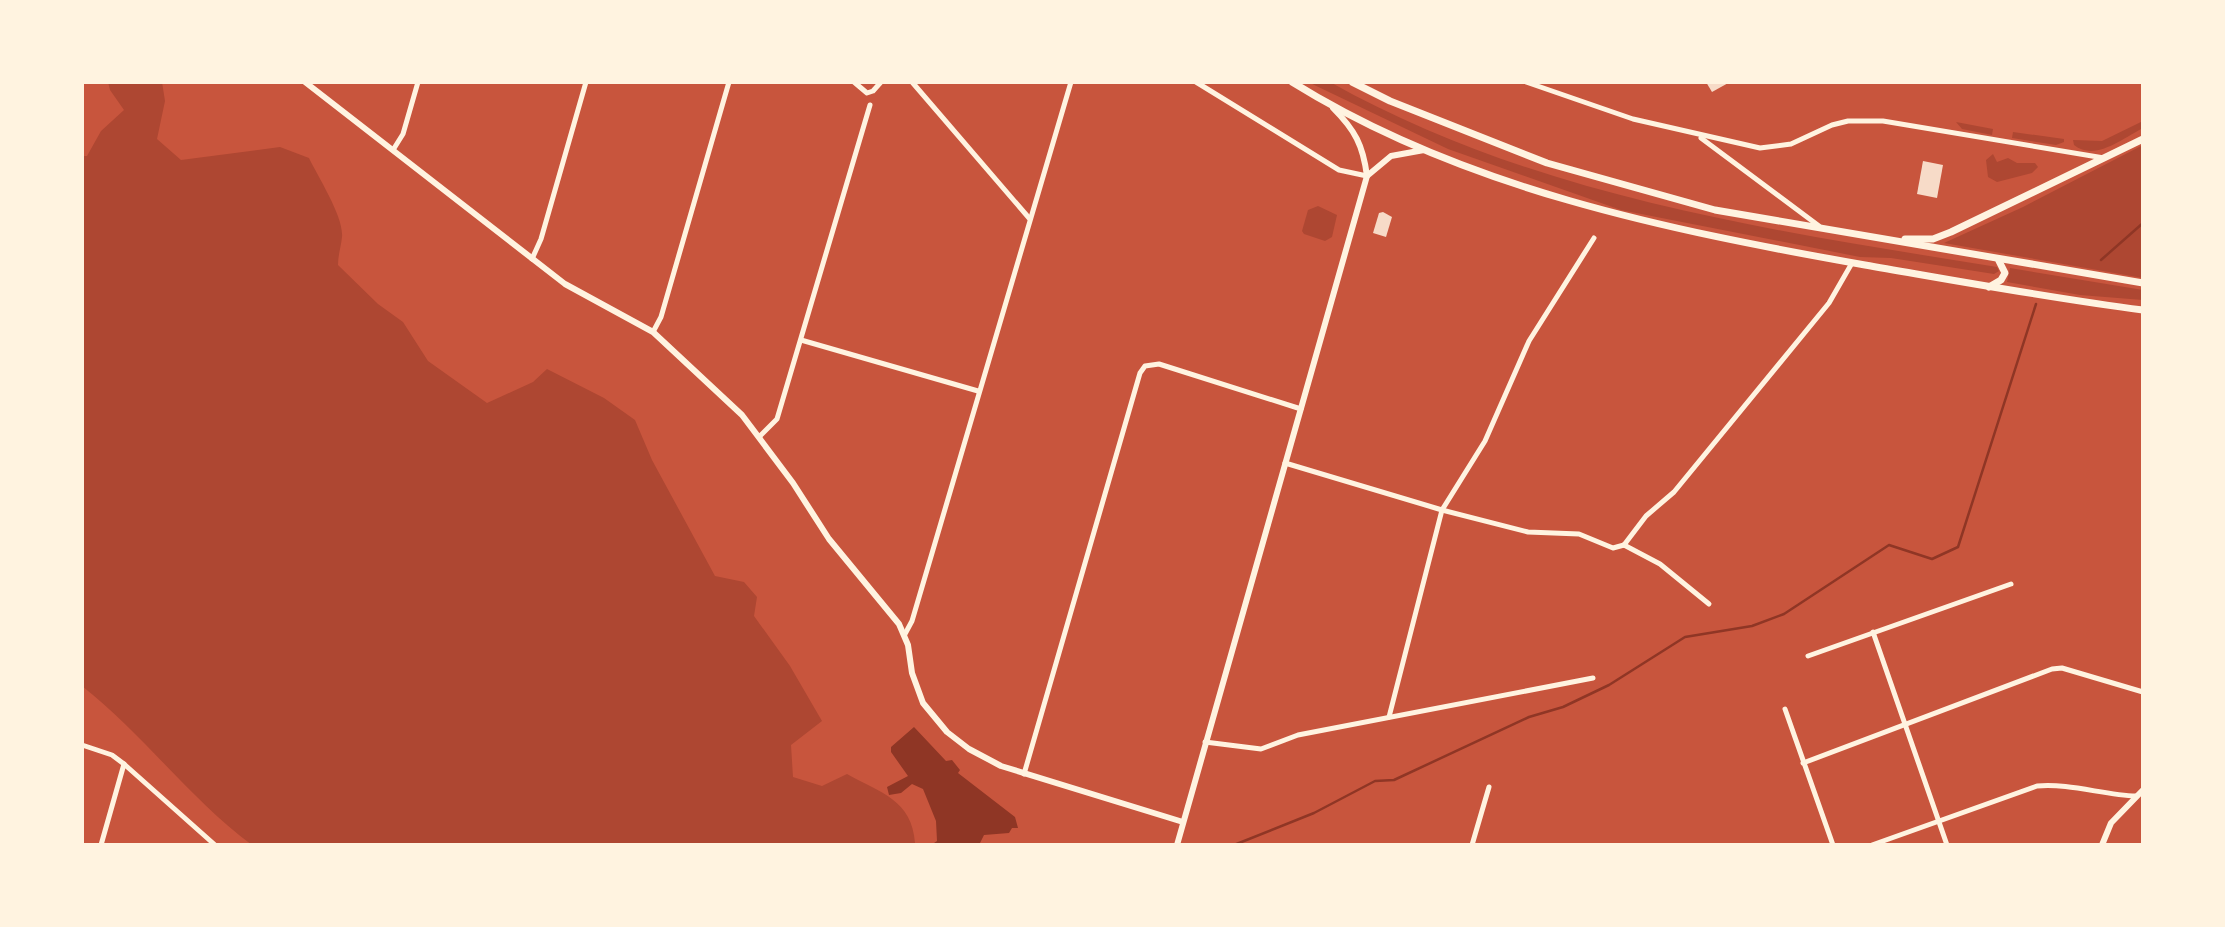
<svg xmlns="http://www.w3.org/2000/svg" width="2225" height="927" viewBox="0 0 2225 927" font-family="'Sofia Sans Condensed',sans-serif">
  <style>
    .green { fill: #ae4732 }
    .water { fill: #8f3625 }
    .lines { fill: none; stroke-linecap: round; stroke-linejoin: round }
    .stream { stroke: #8f3625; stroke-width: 2.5 }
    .building { fill: #f7dbc8 }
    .minor { stroke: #fff3e0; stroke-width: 5 }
    .tertiary { stroke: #fff3e0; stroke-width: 6 }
    .secondary { stroke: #fff3e0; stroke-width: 7 }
  </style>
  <rect width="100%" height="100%" fill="#c8553d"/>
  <!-- green -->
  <g class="green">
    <path d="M108,82h54l3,19 -8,38 24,21 99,-13 29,11c9,19 35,59 33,79 -1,10 -4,18 -4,28l40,39 25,18 25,39 59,42 46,-21 14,-13 57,29 31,22 17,40 63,116 29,6 13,15 -3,19 36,50 32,55 -31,24 2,32 29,9 25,-12c34,19 65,26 68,69l-663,2c-62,-46 -109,-111 -170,-159v-530h5l14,-25 23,-21 -14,-20z"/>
    <path d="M1308,82h22c205,115 438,148 667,185l2,4 -5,3 -103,-16 -31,-1 -239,-47 -173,-61z"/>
    <path d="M2143,121v7c-20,10 -48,34 -69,17l-1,-5 29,1z"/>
    <path d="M1956,122l37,7 -1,6 -30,-6z"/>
    <path d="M2013,132l51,7v3l-8,3 -44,-7z"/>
    <path d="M2143,145v133l-199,-35 79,-36z"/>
    <path d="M1993,154l4,8 11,-4 9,5h18l3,4 -6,6 -35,9 -9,-5 -2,-17z"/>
    <path d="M1318,206l19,9 -5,22 -7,4 -21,-7 -2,-3 6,-21z"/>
    <path d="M2010,268l133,22v10l-63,-5 -73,-13z"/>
  </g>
  <!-- water -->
  <path class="water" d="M914,727l32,34 6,-1 8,10 -2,3 57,44 3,11h-6l-3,5 -25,2 -5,10h-48l6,-4 -1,-20 -13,-32 -11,-5 -11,9 -12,2 -2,-8 21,-11 -17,-24v-5z"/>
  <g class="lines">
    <!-- stream -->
    <g class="stream">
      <path d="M2101,260l42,-37"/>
      <path d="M1234,845l80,-32 61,-32 19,-1 135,-63 34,-10 46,-22 76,-48 67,-11 32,-12 105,-69 43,14 26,-12 78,-243"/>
    </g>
  </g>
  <!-- building -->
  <g class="building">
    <path d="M1706,82h24l-18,10z"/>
    <path d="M1923,161l20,4 -6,33 -20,-4z"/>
    <path d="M1383,212l9,5 -6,20 -13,-4 6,-20z"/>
  </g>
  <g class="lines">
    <!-- minor -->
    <g class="minor">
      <path d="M854,82l13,11 6,-2 8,-9"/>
      <path d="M912,82l117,136"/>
      <path d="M1196,82l143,88 28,6"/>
      <path d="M1526,82l107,37 127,29 31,-4 41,-19 16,-4h35l221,37"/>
      <path d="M1701,138l118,88"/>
      <path d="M393,150l10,-16 15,-52"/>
      <path d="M532,259l9,-20 45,-157"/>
      <path d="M653,332l8,-15 68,-235"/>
      <path d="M801,340l177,51"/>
      <path d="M759,437l18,-18 93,-314"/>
      <path d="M1285,463l157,47 86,22 51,2 34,14 11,-3"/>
      <path d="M1624,545l22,-29 28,-24 155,-189 23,-40"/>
      <path d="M1624,545l36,19 49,40"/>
      <path d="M1873,632l74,213"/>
      <path d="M905,634l7,-13 159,-539"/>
      <path d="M1808,656l203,-72"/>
      <path d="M1785,709l48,136"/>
      <path d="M1389,717l53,-207 43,-69 44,-100 65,-103"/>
      <path d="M1205,742l56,7 37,-14 295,-57"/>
      <path d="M82,745l30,10 12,9 91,81"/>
      <path d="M1803,763l249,-94 10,-1 81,24"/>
      <path d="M1024,774l116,-401 5,-7 14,-2 142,45"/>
      <path d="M101,845l23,-81"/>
      <path d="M1472,845l17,-58"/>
      <path d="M1872,845l165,-59c32,-3 67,9 99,10"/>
    </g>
    <!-- tertiary -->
    <g class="tertiary">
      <path d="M305,82l260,202 88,48 89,83 51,68 36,56 70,85 9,21 4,28 11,30 24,29 22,17 32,17 182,56"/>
      <path d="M1367,176l24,-20 33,-6"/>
      <path d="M1177,845l190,-669c-4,-31 -12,-46 -34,-68"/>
      <path d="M2102,845l9,-22 32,-33"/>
    </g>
    <!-- secondary -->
    <g class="secondary">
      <path d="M1292,82c172,107 376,148 573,183 93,16 185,33 278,45"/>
      <path d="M1352,82l38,19 157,62 168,47 428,73"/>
      <path d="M1905,239h28l18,-7 192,-93"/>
      <path d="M1989,287l12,-7 4,-7 -6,-12"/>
    </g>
  </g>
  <!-- border -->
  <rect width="2225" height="927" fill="none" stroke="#fff3e0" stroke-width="168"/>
</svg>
